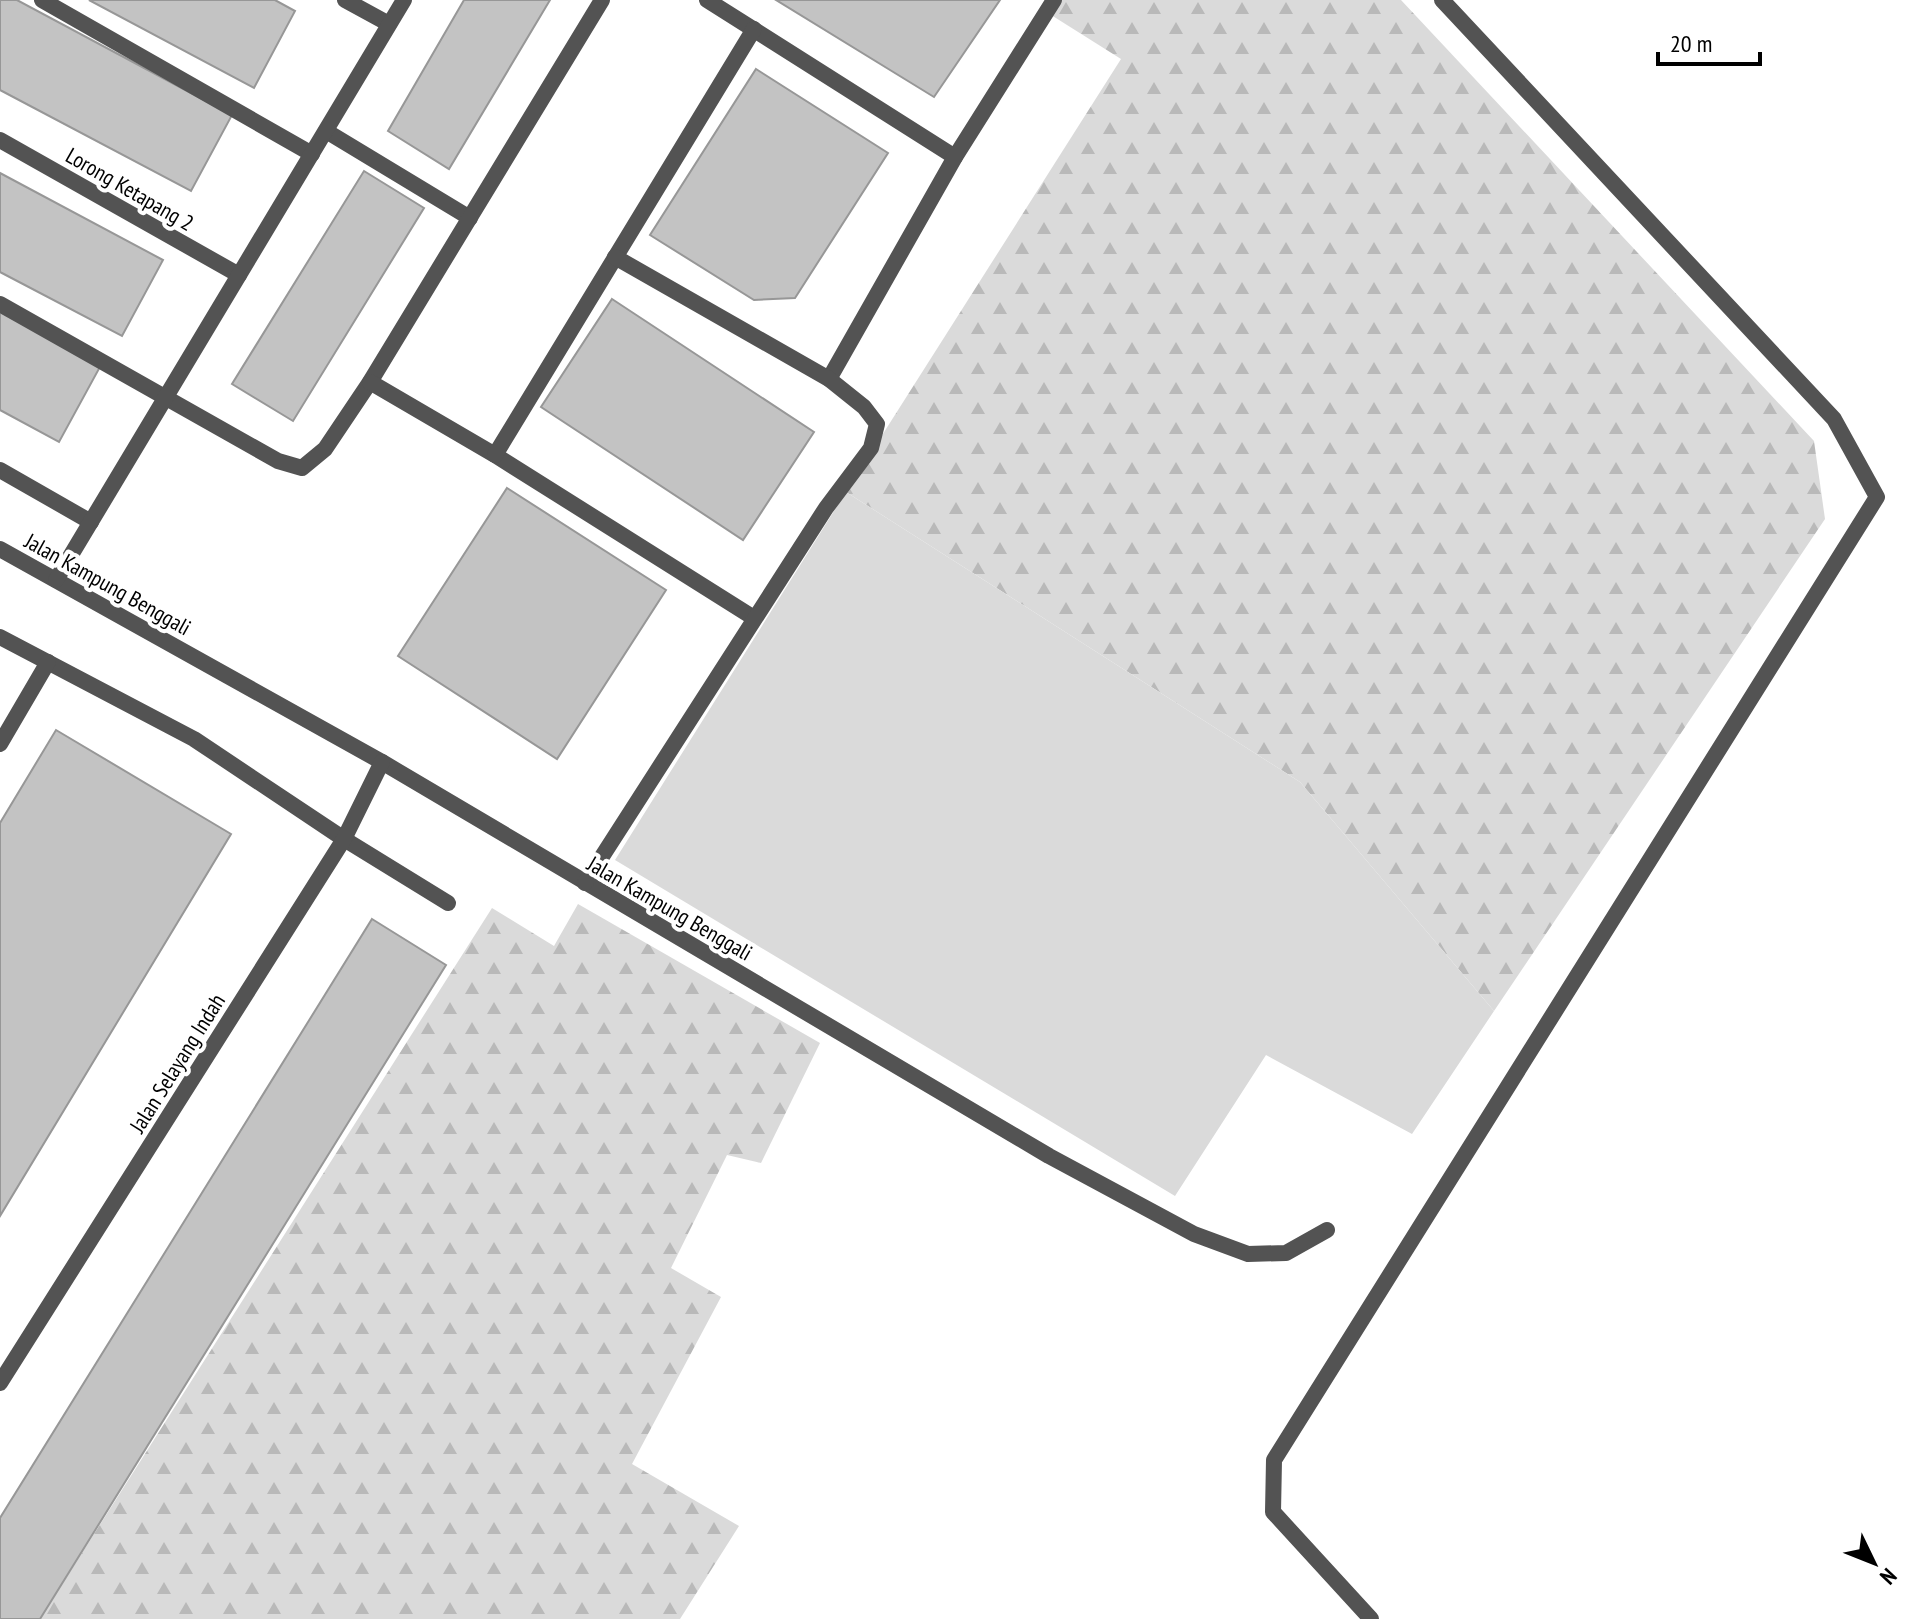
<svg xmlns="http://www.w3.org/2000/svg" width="1930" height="1619" viewBox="0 0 1930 1619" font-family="'PT Sans Narrow',sans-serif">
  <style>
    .forest { fill: url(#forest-firs) }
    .garden { fill: #dadada }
    .building { fill: #c3c3c3; stroke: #979797; stroke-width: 2 }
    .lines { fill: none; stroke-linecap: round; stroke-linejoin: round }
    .lane { stroke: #535353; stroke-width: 16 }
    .street { stroke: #535353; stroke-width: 16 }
    .labels { text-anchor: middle; stroke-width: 8; stroke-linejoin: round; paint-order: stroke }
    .street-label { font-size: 22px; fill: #000; stroke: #fff }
  </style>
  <defs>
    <pattern id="forest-firs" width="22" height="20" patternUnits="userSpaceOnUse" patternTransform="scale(2)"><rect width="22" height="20" fill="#dadada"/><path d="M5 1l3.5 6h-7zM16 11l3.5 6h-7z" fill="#b9b9b9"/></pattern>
  </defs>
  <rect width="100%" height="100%" fill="#fff"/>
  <!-- forest -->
  <g class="forest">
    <path d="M1045,0h356l413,441 11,78 -331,492 -194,-229 -454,-290 275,-433 -81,-51z"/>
    <path d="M578,904l242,139 -59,120 -34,-8 -56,113 50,29 -89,167 107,62 -59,93h-640l452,-711 62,38z"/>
  </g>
  <!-- garden -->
  <path class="garden" d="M846,492l454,290 194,229 -82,123 -146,-79 -91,141 -560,-336z"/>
  <!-- building -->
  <g class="building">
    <path d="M0,0h17l215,115 -41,76 -191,-101z"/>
    <path d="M89,0h186l20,11 -41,77z"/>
    <path d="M464,0h86l-101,169 -61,-38z"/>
    <path d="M776,0h224l-66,97z"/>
    <path d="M756,69l132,84 -93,145 -41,2 -104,-65z"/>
    <path d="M364,171l60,37 -131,213 -61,-37z"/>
    <path d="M0,173l163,87 -41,76 -122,-64z"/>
    <path d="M612,299l202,133 -71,108 -202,-133z"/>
    <path d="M0,312l101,53 -42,77 -59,-32z"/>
    <path d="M507,488l159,102 -109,169 -159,-103z"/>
    <path d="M56,730l175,104 -231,382v-393z"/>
    <path d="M372,919l74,46 -406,654h-40v-101z"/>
  </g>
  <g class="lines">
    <!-- lane -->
    <g class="lane">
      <path d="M42,0l270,154"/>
      <path d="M326,131l144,87"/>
      <path d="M0,304l278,157 24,7 23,-19 45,-67 232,-382"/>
    </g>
    <!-- street -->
    <g class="street">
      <path d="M345,0l44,24"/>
      <path d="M707,0l248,157"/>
      <path d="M0,140l239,135"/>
      <path d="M829,379l126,-222 99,-157"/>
      <path d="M370,382l125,73 259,163"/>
      <path d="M495,455l259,-426"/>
      <path d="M0,470l91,52"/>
      <path d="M0,549l382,213 667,394 145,78 54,20 38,-1 41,-23"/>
      <path d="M56,580l348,-580"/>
      <path d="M0,637l194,102 150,100 104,64"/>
      <path d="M0,744l48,-82"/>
      <path d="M585,883l241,-375 45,-60 6,-24 -13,-17 -35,-28 -214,-122"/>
      <path d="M0,1383l344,-544 38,-77"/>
      <path d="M1371,1619l-98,-107 1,-52 603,-963 -43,-78 -392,-419"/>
    </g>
  </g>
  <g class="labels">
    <!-- street labels -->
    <g class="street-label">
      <text transform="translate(130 189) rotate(30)" y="8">Lorong Ketapang 2</text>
      <text transform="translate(108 584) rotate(29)" y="8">Jalan Kampung Benggali</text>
      <text transform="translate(670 908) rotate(30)" y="8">Jalan Kampung Benggali</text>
      <text transform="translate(177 1063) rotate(-58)" y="8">Jalan Selayang Indah</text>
    </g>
  </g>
  <!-- north arrow -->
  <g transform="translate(1874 1563) rotate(133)" stroke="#ffffff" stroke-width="6" paint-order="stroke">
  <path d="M0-6L14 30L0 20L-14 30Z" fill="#000000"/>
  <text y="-12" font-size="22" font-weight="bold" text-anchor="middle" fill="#000000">N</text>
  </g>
  <!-- scale -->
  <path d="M1658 52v12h102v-12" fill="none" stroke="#000000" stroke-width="4"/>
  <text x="1670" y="52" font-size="24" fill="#000000" stroke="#ffffff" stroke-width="6" paint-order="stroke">20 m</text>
</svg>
